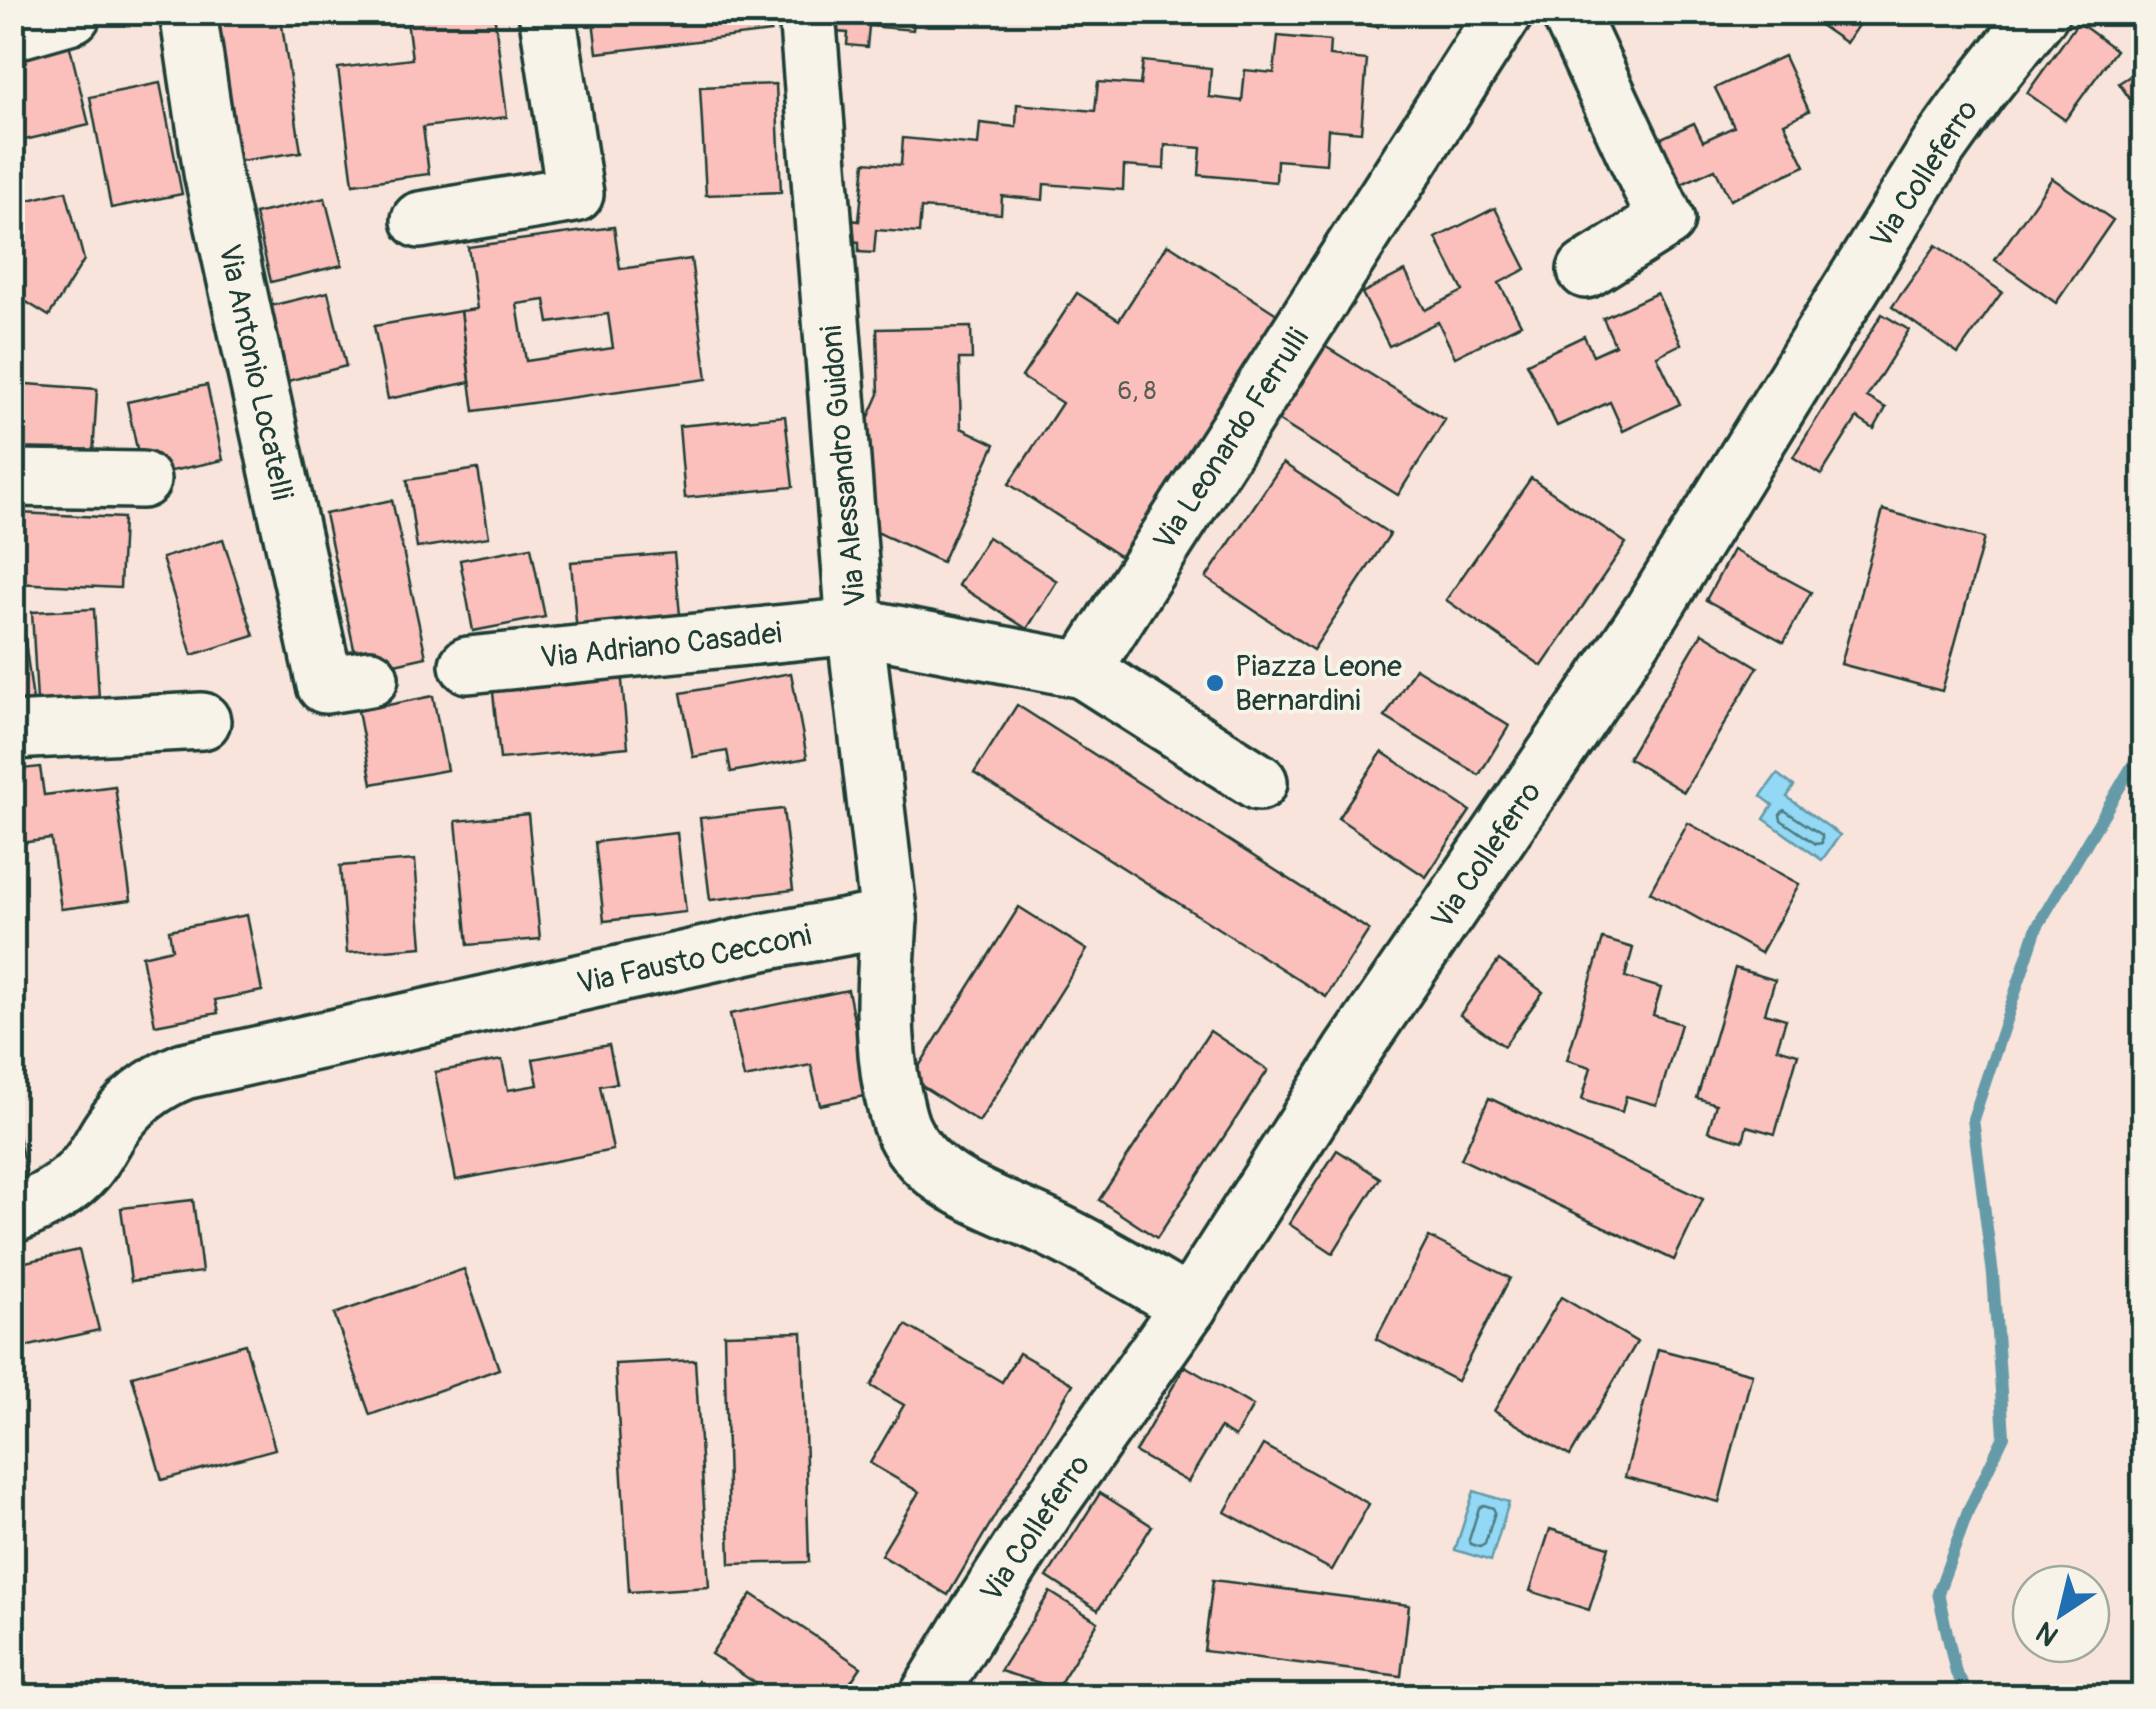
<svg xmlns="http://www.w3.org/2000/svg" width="2156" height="1709" viewBox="0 0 2156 1709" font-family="Pangolin,sans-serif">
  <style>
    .water { fill: #93d8f5; stroke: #659aa8; stroke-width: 2.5 }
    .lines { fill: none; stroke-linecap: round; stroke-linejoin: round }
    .shore { stroke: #4d7b81; stroke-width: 2.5 }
    .stream { stroke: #659aa8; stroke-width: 12 }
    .building { fill: #fcc0bc; stroke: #1f3d34; stroke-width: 2.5; fill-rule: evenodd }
    .minor-casing { stroke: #1f3d34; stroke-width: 62 }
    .minor { stroke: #f7f3e8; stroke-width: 55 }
    .poi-dot { fill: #1f6fb2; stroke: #f7f3e8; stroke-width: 4 }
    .labels { text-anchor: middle; stroke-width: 8; stroke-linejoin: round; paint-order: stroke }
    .number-label { font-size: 25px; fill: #565e56 }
    .street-label { font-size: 30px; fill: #1f3d34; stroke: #f7f3e8 }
    .poi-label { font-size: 30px; fill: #1f3d34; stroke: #f7f3e8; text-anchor: start }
  </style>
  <rect width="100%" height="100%" fill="#f8e4db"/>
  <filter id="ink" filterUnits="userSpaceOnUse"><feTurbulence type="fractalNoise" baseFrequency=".01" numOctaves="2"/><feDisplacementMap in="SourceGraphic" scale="20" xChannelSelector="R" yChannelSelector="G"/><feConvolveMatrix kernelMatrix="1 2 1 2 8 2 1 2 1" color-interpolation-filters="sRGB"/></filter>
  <g filter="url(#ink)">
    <!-- water -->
    <g class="water">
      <path d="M1777,774l17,12 -7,11 53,38 -18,25 -58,-41 9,-14 -12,-9z"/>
      <path d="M1474,1491l35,11 -18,59 -36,-11z"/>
    </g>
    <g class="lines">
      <!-- shore -->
      <g class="shore">
        <path d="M1784,810l38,25v8l-6,1 -35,-24 -1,-5z"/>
        <path d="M1484,1505l9,3 2,4 -10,32 -5,3 -9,-3 -2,-4 10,-32z"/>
      </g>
      <!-- stream -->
      <path class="stream" d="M1971,1696l-15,-23 -18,-80 31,-84 35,-73 -11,-161 -20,-156 64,-192 107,-181"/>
    </g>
    <!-- building -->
    <g class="building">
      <path d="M204,12h76l21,140 -75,11z"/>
      <path d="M406,12h88l13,105 -84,10 6,47 -76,10 -15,-116 74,-9z"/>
      <path d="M592,12h177l2,20 -174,21z"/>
      <path d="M823,12h92l-2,18 -44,-4 -2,21 -20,-2 1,-12 -26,-2z"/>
      <path d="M1311,12h69l-2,15 -21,-3 1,-7z"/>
      <path d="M1801,12h66l-21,31z"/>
      <path d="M2078,22l38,28 -51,70 -38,-27z"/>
      <path d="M67,35l22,90 -77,18v-95z"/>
      <path d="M1278,36l52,5 -1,15 38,4 -6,72 -33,-3 -2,35 -49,-4 -1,22 -77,-7 2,-27 -36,-3 -1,24 -40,-3 -1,24 -79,-6 -1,16 -41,-4 -1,18 -80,-6 -2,25 -43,-3 -2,23 -15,-1v-10l-19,-2 2,-21 17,2 6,-59 36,3 2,-27 75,7 2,-22 36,4 1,-23 78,7 3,-29 42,3 3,-24 68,7 -2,29 33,4 3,-31 29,3z"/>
      <path d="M1784,56l25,55 -25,12 21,43 -75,34 -15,-31 -49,22 -22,-45 50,-23 9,18 31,-14 -19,-39z"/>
      <path d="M2144,67v53l-25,-37z"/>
      <path d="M160,83l22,111 -71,14 -21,-111z"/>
      <path d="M776,84l5,108 -75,3 -6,-108z"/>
      <path d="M2052,178l61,42 -57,83 -61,-43z"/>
      <path d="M66,191l18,69 -35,56 -37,-23v-89z"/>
      <path d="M325,198l17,67 -71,17 -16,-68z"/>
      <path d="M1495,208l31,61 -27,14 22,41 -66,33 -17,-35 -49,24 -27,-53 43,-22 20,39 38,-19 -27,-53z"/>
      <path d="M614,227l6,42 71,-10 16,120 -233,32 -13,-100 16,-2 -9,-62zM545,300l4,23 59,-9 5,34 -87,13 -9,-57z"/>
      <path d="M1168,244l112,72 -159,241 -112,-73 53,-81 -40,-26 55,-84 42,27z"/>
      <path d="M1936,245l66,47 -44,62 -66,-47z"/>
      <path d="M328,292l18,74 -58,15 -18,-75z"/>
      <path d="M1657,293l24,51 -24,12 23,48 -57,27 -13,-29 -53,24 -30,-63 57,-27 9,19 22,-10 -12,-27z"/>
      <path d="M461,311l9,71 -82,17 -14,-73z"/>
      <path d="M1882,314l27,16 -42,67 19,11 -12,21 -17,-11 -36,57 -28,-18z"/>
      <path d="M971,327l1,32h-13l2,69 34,16 -53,118 -87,-40 5,-59 10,-24 -9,-4 18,-41 -2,-65z"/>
      <path d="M1318,342l127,78 -47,75 -127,-79z"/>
      <path d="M12,383l85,6 -4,67 -81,-6z"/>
      <path d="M207,385l16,75 -80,17 -16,-75z"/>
      <path d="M785,416l8,71 -108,11 -6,-72z"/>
      <path d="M1283,463l107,71 -77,116 -107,-72z"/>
      <path d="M478,469l11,68 -72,11 -10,-68z"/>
      <path d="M1531,478l95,65 -84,123 -96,-66z"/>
      <path d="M392,500l34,157 -67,15 -34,-158z"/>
      <path d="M1883,510l101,28 -42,153 -101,-27z"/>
      <path d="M19,513l104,5 -3,70 -105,-5z"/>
      <path d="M988,537l69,44 -30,48 -69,-44z"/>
      <path d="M223,539l31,97 -62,19 -30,-97z"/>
      <path d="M531,547l14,70 -72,14 -13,-71z"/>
      <path d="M1733,550l78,42 -27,50 -78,-42z"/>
      <path d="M674,553l7,72 -104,9 -6,-72z"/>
      <path d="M19,595l14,106 -21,2v-107z"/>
      <path d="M94,609l5,90 -62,2 -5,-89z"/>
      <path d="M1702,633l56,34 -74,125 -56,-34z"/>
      <path d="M1415,668l94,58 -30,49 -94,-58z"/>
      <path d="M621,670l7,77 -128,12 -8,-76z"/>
      <path d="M791,673l16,85 -76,14 -4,-21 -34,6 -12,-64z"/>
      <path d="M433,696l14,74 -75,14 -14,-73z"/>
      <path d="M1017,705l352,225 -43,67 -352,-224z"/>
      <path d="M1382,752l88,59 -44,66 -88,-59z"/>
      <path d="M40,767l4,28 71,-9 16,114 -70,9 -10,-70 -39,5v-74z"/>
      <path d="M783,809l10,81 -83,10 -10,-82z"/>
      <path d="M528,814l12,125 -72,6 -12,-124z"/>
      <path d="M1688,823l111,61 -38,69 -111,-61z"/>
      <path d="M677,833l9,79 -82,9 -9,-79z"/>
      <path d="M415,860l7,87 -75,6 -7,-87z"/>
      <path d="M1019,907l68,43 -108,172 -68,-43z"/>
      <path d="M247,915l15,76 -47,9 3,13 -63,12 -13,-69 30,-7 -3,-19z"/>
      <path d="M1603,939l30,9 -8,29 36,11 -8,27 28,9 -24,81 -31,-9 -4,16 -40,-12 9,-33 -24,-7z"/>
      <path d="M1499,960l44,32 -39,54 -44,-31z"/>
      <path d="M1735,968l40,12 -10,33 21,6 -9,29 21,6 -23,80 -28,-8 -4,15 -35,-10 8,-27 -19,-6z"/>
      <path d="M848,990l21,105 -49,10 -9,-40 -67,13 -14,-64z"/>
      <path d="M1210,1031l58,39 -111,168 -58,-38z"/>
      <path d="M609,1045l8,38 -17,3 13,64 -157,30 -21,-108 67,-12 6,30 30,-5 -5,-26z"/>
      <path d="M1489,1098l214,101 -29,61 -213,-101z"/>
      <path d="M12,1109l14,62 -14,3z"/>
      <path d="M1337,1150l43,28 -47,75 -44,-29z"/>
      <path d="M193,1200l9,72 -71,9 -10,-73z"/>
      <path d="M1429,1237l81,41 -53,103 -81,-42z"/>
      <path d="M79,1250l20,80 -87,20v-85z"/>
      <path d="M464,1269l35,100 -129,46 -36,-101z"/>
      <path d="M1561,1297l76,45 -67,114 -76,-45z"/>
      <path d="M906,1325l96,57 17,-29 54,31 -125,211 -67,-40 38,-63 -49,-29 34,-58 -33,-19z"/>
      <path d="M802,1332l7,230 -79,2 -6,-230z"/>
      <path d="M245,1344l30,105 -113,31 -30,-104z"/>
      <path d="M1658,1349l94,25 -33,128 -94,-25z"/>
      <path d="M695,1360l14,227 -80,5 -14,-228z"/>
      <path d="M1185,1366l68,40 -18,31 -15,-9 -32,54 -53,-30z"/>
      <path d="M1263,1445l106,59 -37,66 -107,-58z"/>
      <path d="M1100,1493l52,33 -54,84 -51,-33z"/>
      <path d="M1550,1529l59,18 -20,63 -59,-19z"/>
      <path d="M1213,1580l196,25 -8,71 -197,-25z"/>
      <path d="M1050,1592l48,30 -41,66 -57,-17z"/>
      <path d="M752,1594l109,73 -20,29h-66l-64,-42z"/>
      <path d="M698,1681l23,15h-34z"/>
    </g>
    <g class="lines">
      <defs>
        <g id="minor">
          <path d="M188,12l24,160 113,513 45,-7"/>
          <path d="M807,12l48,614 34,293"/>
          <path d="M1569,12l97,208 -80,50"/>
          <path d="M12,32l60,-17"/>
          <path d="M420,220l155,-26 -28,-182"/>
          <path d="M12,478l130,2"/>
          <path d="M468,665l387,-39 228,44 176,112"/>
          <path d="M1083,670l422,-658"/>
          <path d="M12,731l190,-10"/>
          <path d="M12,1215c27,-10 54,-24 73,-46 11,-12 17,-27 26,-40 18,-27 43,-46 73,-58l579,-129 126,-23c-4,60 -8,117 4,176 3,12 5,26 11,37 27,56 100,73 151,99 46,22 90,49 134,75"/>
          <path d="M928,1696l45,-74 73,-113 143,-203 162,-253 301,-442 287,-465 40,-56 62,-78"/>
        </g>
      </defs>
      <!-- minor casing -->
      <use href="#minor" class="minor-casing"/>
      <!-- minor -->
      <use href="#minor" class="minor"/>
    </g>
  </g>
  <!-- markers -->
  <circle class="poi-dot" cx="1215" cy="683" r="10"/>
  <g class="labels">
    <!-- number labels -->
    <g class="number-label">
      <text x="1137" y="399">6, 8</text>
    </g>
    <!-- street labels -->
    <g class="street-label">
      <text transform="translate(1924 174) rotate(-57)" y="10">Via Colleferro</text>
      <text transform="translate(256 372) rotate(78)" y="10">Via Antonio Locatelli</text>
      <text transform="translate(1231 439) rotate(-57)" y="10">Via Leonardo Ferrulli</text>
      <text transform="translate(843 466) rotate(-95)" y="10">Via Alessandro Guidoni</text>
      <text transform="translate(661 645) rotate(-6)" y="10">Via Adriano Casadei</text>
      <text transform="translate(1486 855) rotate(-56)" y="10">Via Colleferro</text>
      <text transform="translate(694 959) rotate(-12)" y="10">Via Fausto Cecconi</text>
      <text transform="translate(1035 1528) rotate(-56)" y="10">Via Colleferro</text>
    </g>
    <!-- poi labels -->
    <g class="poi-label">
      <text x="1235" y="676">Piazza Leone<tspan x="1235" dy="34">Bernardini</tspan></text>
    </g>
  </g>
  <!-- margin -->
  <rect width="2156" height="1709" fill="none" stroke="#f7f3e8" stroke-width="50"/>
  <rect x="25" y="25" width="2106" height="1659" fill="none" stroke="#1f3d34" stroke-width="4" filter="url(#ink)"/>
  <!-- north arrow -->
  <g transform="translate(2061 1614) rotate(215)"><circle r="48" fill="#f7f3e8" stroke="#a1aaa0" stroke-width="2.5"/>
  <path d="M0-8L18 38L0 25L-18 38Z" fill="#1f6fb2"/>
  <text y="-15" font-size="28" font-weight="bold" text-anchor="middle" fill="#1f3d34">N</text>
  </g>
</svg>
